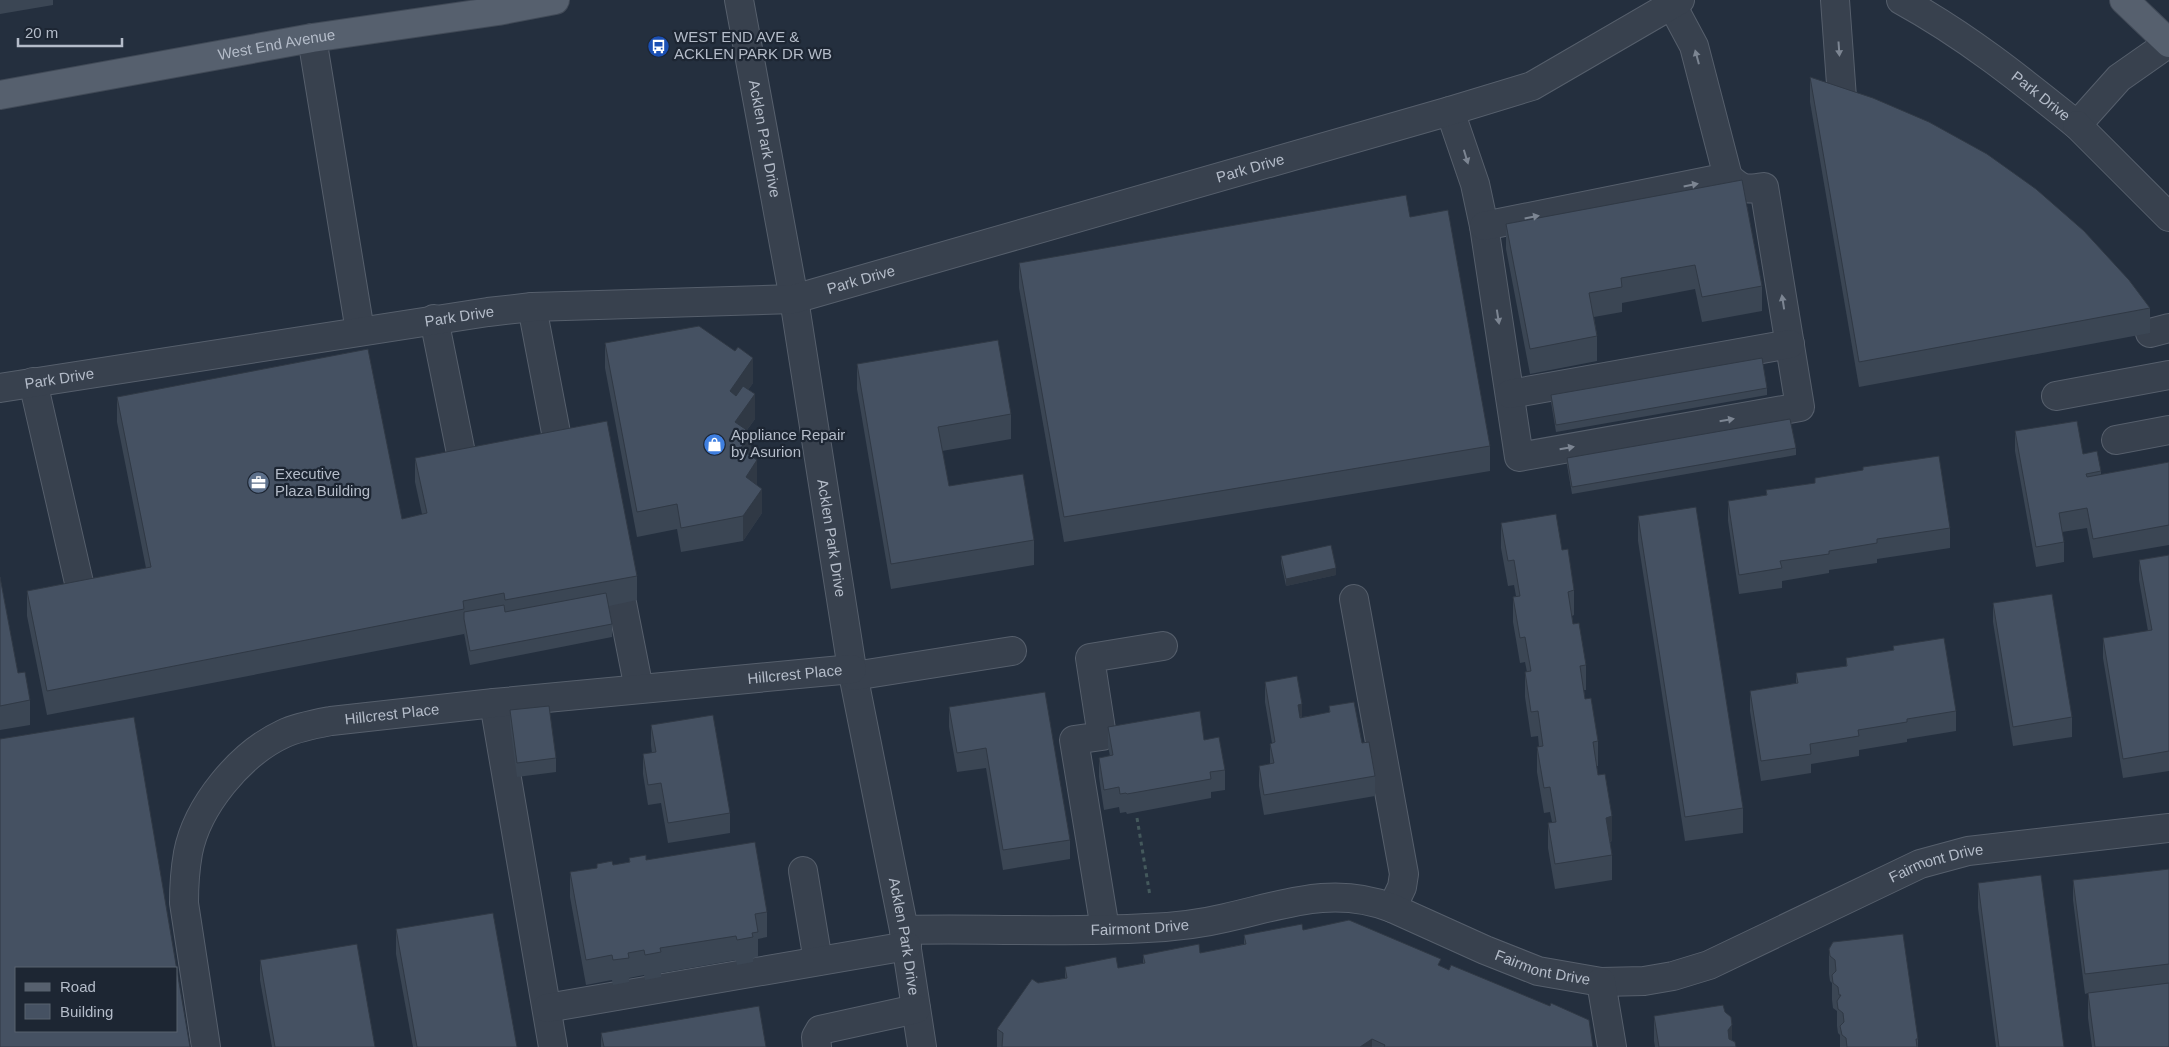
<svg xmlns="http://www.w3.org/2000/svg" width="2169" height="1047" viewBox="0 0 2169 1047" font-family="Helvetica,sans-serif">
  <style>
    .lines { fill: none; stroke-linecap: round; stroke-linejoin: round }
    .minor-casing { stroke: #565f6c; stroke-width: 30 }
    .major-casing { stroke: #414a57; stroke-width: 30 }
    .path { stroke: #44595c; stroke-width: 3; stroke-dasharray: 4 4; stroke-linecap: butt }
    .minor { stroke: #38414e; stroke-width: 28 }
    .major { stroke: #56606e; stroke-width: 28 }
    .wall { fill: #3b4654 }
    .shaded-wall { fill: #303945 }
    .building { fill: #455162; stroke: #303945; fill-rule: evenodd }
    .oneway { fill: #7c8592 }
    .labels { text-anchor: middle; stroke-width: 4.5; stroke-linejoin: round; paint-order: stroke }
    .poi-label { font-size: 15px; fill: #b4bcc9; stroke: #1d2633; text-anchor: start }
    .street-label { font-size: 15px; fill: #b4bcc9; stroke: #1d2633 }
  </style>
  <rect width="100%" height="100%" fill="#242f3e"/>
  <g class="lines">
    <defs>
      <g id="minor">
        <path id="s1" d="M739,0l55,299 58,370 52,261 18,117"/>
        <path d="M1835,0l8,112"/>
        <path id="s2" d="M1901,0c64,35 119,79 176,125l42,-47 50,-35"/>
        <path d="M312,38l48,293"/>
        <path d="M1450,111l25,73 9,42 35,231 281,-50 -36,-220c-18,3 -22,3 -36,-10"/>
        <path d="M2077,125l92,92"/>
        <path d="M1484,226l244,-49 -34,-131 -22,-41"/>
        <path d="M532,307l25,131"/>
        <path d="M434,319l31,154"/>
        <path d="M2150,333l19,-5"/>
        <path d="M33,382l47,205"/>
        <path id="s3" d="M0,388l488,-76 44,-5 262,-8 656,-188 82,-25 148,-86"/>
        <path d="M1510,394l280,-50"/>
        <path d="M2056,396l113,-21"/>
        <path d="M2116,440l53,-10"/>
        <path d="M1354,599l50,275 -2,13 -10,21"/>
        <path d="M622,603l17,86"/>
        <path d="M854,676l158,-25"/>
        <path d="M494,703l59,344"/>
        <path d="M803,871l15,90"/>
        <path d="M1105,929l-31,-189 28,-4 -12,-78 73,-12"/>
        <path id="s4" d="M904,930c81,-2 162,3 243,-2 26,-1 53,-4 78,-10 58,-13 108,-33 167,-10l93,42 53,21 63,11 43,-1 29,-5 36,-11 211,-101 48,-13 201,-23"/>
        <path d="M1601,982l11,65"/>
        <path d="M547,1008l360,-62"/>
        <path id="s5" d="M206,1047l-22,-144c0,-17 1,-33 4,-50 9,-47 52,-99 95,-119 15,-7 32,-10 48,-13l163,-18 358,-34"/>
        <path d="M817,1047l-1,-10 4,-7 96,-21"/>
      </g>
      <g id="major">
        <path d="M2124,0l45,43"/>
        <path id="s6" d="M0,95l312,-57 186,-27 57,-11"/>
      </g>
    </defs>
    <!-- minor casing -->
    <use href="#minor" class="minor-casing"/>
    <!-- major casing -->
    <use href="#major" class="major-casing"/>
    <!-- path -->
    <path class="path" d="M1137,818l13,78"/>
    <!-- minor -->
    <use href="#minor" class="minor"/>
    <!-- major -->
    <use href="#major" class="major"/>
  </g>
  <!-- wall -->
  <g class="wall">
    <path d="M0,0h53v5l-53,9z"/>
    <path d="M1810,77l340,231v25l-291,54 -49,-285z"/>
    <path d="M1742,180l20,106v25l-60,11 -7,-33 -73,14v9l-28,5 3,19v25l-67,13 -24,-125v-25z"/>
    <path d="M1410,217l80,229v25l-426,71 -45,-254v-25z"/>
    <path d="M605,343l148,40 -5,7 7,29 -8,11 15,83 -19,28 -62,11 -4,-23 -40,8 -32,-169z"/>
    <path d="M857,364l154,50v25l-69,12 7,35 85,54v25l-143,24 -34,-200z"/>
    <path d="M1767,388v7l-211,37 -5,-30v-7z"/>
    <path d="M117,397l285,122 20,-5 -7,-32v-24l222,118v24l-28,6 3,18v13l-142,28 -6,-32v1l-417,81 -20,-99v-25l119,-23 -29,-146z"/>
    <path d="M2015,431l68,23 18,17v4l68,-13v83l-76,13 -6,-30 -25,4 2,10v20l-28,5 -21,-116z"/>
    <path d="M1796,448v7l-224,39 -5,-29v-7z"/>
    <path d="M1863,467l87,61v20l-73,11v4l-48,7v3l-47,8v7l-43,6 -11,-73v-20l38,-6v-5l49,-7v-5l48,-7z"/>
    <path d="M1638,516l105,292v25l-58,8 -47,-300z"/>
    <path d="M1501,523l61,27 12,40v25l-2,1 1,8 13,41v25h-2l1,9 13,42v25h-2l16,75 -2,1 2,13v25l-57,9 -7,-41v-25l4,-1 -2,-10 -6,1 -7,-41v-25h2l-1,-11 -7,1 -6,-40v-25h2l-2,-10 -5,1 -7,-41v-25l3,-1 -2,-11 -6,1 -7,-38z"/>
    <path d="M2169,555v216l-46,7 -20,-120v-20l45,-7 -9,-51v-20z"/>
    <path d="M1281,556l55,19 -50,11 -5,-23z"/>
    <path d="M0,577l18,96 12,27v25l-30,5z"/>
    <path d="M1993,603l79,114v20l-59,9 -20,-124z"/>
    <path d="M1893,646l63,65v20l-49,8v3l-48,8v6l-48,8v9l-50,8 -11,-70v-20l46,-8v-10l50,-7v-8l47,-8z"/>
    <path d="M1265,682l37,35 27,-4v-7l33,37 13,33v20l-111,19 -5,-29v-20l11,-2v-20l2,-1 -7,-41z"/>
    <path d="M949,707l121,133v19l-67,11 -17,-102 -29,4 -8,-45z"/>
    <path d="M510,710l46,48v14l-39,5 -7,-53z"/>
    <path d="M651,725l79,88v20l-62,10 -7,-40 -13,2 -5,-31v-20l9,-1 -1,-8z"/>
    <path d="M1108,727l96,13 21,30v20l-14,2v6l-84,16 -1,-2 -6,1 -1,-6 -15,3 -5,-33v-19l11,-2 -2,-10z"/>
    <path d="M629,858l17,2 121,52v25l-9,2v18l-5,1v4l-16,3 -1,-5 -75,13v4l-16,3 -1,-5 -15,3v4l-16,3 -1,-5 -26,5 -16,-88v-25l27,-4v-4l16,1 16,-3z"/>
    <path d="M2169,869v178h-77l-4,-29v-25l-3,1 -12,-94v-20z"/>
    <path d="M1978,883l86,164h-68l-18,-139z"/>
    <path d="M396,929l121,118h-104l-17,-93z"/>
    <path d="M1303,930l138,36 152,81h-596v-18l41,-46 27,-5v-11l53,1 25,-5v-8l57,-2 44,-9v-9z"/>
    <path d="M1829,949l89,90v8h-78v-12l-2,-2 -1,-7v-15l-4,-3 -1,-8v-17l-2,-2 -1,-7z"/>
    <path d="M260,960l115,87h-103l-12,-67z"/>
    <path d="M1725,1012l7,29 4,6h-81l-1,-6v-25z"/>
    <path d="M601,1033l165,14h-165z"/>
  </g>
  <!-- shaded-wall -->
  <g class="shaded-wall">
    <path d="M753,358v25l-23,33v-25z"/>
    <path d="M755,394v25l-20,27v-24z"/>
    <path d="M751,433v25l-11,-9z"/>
    <path d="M757,460v25l-11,-8z"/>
    <path d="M762,489v24l-19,28v-25z"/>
    <path d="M1336,568v7l-50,11v-7z"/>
    <path d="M1302,704v20l-4,-19z"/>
    <path d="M1612,816v25l-6,1v-24z"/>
    <path d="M1732,1025v22h-4v-17z"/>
    <path d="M1372,1039v8h-12z"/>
  </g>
  <!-- building -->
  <g class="building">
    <path d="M1810,77l63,21 56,24 58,32 49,35 48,42 45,49 21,28 -291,54z"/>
    <path d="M1742,180l20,106 -60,11 -7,-32 -74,13 1,9 -33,6 8,43 -67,13 -24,-125z"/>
    <path d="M1406,195l4,22 38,-7 42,236 -426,71 -45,-254z"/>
    <path d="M699,326l36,25 3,-4 15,11 -23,33 6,5 7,-10 12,8 -20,28 16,11 -11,16 17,11 -11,17 16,12 -19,27 -62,12 -4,-24 -40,8 -32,-169z"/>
    <path d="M998,340l13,74 -73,13 11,59 74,-12 11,66 -143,24 -34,-200z"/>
    <path d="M368,349l34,170 25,-6 -12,-55 192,-37 30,155 -132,24 -1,-7 -41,8 1,8 -417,82 -20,-100 124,-24 -34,-170z"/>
    <path d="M1762,358l5,30 -211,37 -5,-30z"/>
    <path d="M1790,419l6,29 -224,39 -5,-29z"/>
    <path d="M2077,421l6,33 14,-3 4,20 -15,3 1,3 82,-15v63l-76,14 -6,-31 -28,5 5,29 -28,5 -21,-116z"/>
    <path d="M1939,456l11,72 -73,11v4l-48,8v3l-49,7 2,7 -43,7 -11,-74 39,-6 -1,-5 49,-7v-5l48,-8v-3z"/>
    <path d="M1696,507l47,301 -58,9 -47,-301z"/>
    <path d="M1556,514l6,36 6,-1 6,41 -6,2 5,32 6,-1 7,42 -6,1 5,33 6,-1 7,43 -5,1 5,33 7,-1 7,42 -6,2 6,37 -57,9 -7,-41 8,-1 -6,-35 -6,1 -7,-41 6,-1 -5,-35 -7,1 -6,-40 6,-1 -6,-34 -5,1 -7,-41 7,-1 -6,-36 -6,1 -7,-38z"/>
    <path d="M1331,545l5,23 -50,11 -5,-23z"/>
    <path d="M2169,555v196l-46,8 -20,-121 49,-8 -13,-70z"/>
    <path d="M0,577l18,96 7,-1 5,28 -30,6z"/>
    <path d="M606,593l6,31 -142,27 -6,-32v-7l40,-7 1,7z"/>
    <path d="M2052,594l20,123 -59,10 -20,-124z"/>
    <path d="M1944,638l12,73 -49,8v3l-49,8 1,6 -49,8 1,10 -50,7 -11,-70 48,-8 -2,-10 51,-7 -1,-8 48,-8 -1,-4z"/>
    <path d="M1297,676l5,28 -4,1 2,13 30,-6 -1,-6 25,-4 8,41 7,-1 6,34 -111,19 -5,-29 15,-3 -4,-19 5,-2 -10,-60z"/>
    <path d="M1045,692l25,148 -67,10 -17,-102 -29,5 -8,-46z"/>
    <path d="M549,706l7,52 -39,5 -7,-53z"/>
    <path d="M1200,711l4,29 15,-3 6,33 -15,2 1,7 -84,15 -1,-1 -6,1 -1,-7 -15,3 -5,-32 14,-3 -5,-28z"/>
    <path d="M713,715l17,98 -62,10 -7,-40 -13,2 -5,-31 13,-2 -5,-27z"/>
    <path d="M134,717l56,330h-190v-308zM16,968h160v63h-160z"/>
    <path d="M755,842l12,70 -12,2 3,18 -6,1 1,4 -16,3 -1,-4 -76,12 1,4 -16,3 -1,-5 -16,3 1,5 -16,2 -1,-5 -26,5 -16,-88 27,-4v-4l15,-3 1,4 17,-3 -1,-4 17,-3v5z"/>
    <path d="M2169,869v95l-84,10 -12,-94z"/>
    <path d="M2041,875l23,172h-65l-21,-164z"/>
    <path d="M493,913l24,134h-100l-21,-118z"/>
    <path d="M1349,920l92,39 -3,6 11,5 2,-5 99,41 1,-3 38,17 4,27h-209l1,-2 -13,-6 -12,8h-358l1,-14 -6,-4 35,-50 6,4 29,-5 -2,-11 51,-10 2,11 27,-5 -2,-8 56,-11 1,9 46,-9 -2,-9 58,-11 1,6z"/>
    <path d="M1903,934l15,105h-2l1,8h-70l-1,-9 -4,-3 -2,-9 4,-4 -1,-9 -5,-4 -1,-8 4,-6h-2l-1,-8 -5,-4 -1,-8 4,-4 -1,-11 -5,-4 -1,-7 4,-7z"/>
    <path d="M357,944l18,103h-100l-15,-87z"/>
    <path d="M2169,983v64h-74l-7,-54z"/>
    <path d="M1723,1005l2,7 6,5 1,8 -4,5 1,9 6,3 1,5h-77l-5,-31z"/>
    <path d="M759,1006l7,41h-162l-3,-14z"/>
  </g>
  <!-- one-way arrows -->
  <defs><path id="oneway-solid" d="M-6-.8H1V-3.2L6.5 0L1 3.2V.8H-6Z" transform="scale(1.25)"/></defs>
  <g class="oneway">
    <use href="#oneway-solid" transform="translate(1839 49) rotate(86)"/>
    <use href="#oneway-solid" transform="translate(1697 57) rotate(-105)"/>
    <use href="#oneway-solid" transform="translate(1466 157) rotate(73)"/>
    <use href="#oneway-solid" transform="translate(1691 185) rotate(-11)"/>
    <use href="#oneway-solid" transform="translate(1532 217) rotate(-11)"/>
    <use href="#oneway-solid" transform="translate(1783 302) rotate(-99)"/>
    <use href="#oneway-solid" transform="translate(1498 317) rotate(81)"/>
    <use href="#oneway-solid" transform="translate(1727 420) rotate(-10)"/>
    <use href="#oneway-solid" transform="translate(1567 448) rotate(-10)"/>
  </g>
  <!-- icons -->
  <defs>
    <symbol id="bus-disc" viewBox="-11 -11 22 22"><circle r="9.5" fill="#1a4fb4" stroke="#1d2633"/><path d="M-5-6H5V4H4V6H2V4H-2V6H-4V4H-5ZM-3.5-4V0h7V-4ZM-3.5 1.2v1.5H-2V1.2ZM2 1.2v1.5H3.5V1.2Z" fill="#fff"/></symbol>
    <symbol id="shop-disc" viewBox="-11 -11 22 22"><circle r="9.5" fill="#3f7fe0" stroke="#1d2633"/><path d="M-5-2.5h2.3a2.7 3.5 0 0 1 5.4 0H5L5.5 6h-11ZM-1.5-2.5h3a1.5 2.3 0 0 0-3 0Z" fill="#fff"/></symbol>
    <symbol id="office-disc" viewBox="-11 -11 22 22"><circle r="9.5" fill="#5c6f8a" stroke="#1d2633"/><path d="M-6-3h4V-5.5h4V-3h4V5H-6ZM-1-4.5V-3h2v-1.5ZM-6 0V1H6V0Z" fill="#fff"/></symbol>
  </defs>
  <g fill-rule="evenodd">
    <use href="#bus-disc" x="646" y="34" width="25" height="25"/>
    <use href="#shop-disc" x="702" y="432" width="25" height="25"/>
    <use href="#office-disc" x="246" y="470" width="25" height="25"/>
  </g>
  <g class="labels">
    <!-- poi labels -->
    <g class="poi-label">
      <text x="674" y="42">WEST END AVE &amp;<tspan x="674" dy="17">ACKLEN PARK DR WB</tspan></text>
      <text x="731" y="440">Appliance Repair<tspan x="731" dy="17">by Asurion</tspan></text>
      <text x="275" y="479">Executive<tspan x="275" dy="17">Plaza Building</tspan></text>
    </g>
    <!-- street labels -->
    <g class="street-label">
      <text dy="5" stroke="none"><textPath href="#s6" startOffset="281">West End Avenue</textPath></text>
      <text dy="5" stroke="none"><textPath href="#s2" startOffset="170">Park Drive</textPath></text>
      <text dy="5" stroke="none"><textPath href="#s1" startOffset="141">Acklen Park Drive</textPath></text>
      <text dy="5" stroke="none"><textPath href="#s3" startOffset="1275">Park Drive</textPath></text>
      <text dy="5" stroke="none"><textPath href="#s3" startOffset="870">Park Drive</textPath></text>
      <text dy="5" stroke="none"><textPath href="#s3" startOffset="465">Park Drive</textPath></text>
      <text dy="5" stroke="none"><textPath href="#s3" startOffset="60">Park Drive</textPath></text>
      <text dy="5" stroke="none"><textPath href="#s1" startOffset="546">Acklen Park Drive</textPath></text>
      <text dy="5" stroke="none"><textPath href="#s5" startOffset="869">Hillcrest Place</textPath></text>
      <text dy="5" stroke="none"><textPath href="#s5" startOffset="464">Hillcrest Place</textPath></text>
      <text dy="5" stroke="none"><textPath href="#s4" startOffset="1075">Fairmont Drive</textPath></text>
      <text dy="5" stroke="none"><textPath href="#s4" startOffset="236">Fairmont Drive</textPath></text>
      <text dy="5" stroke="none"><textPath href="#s1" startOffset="951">Acklen Park Drive</textPath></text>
      <text dy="5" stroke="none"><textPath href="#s4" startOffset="655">Fairmont Drive</textPath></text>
    </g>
  </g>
  <!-- legend -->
  <rect x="15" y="967" width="162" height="65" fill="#1d2633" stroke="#59626f"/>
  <rect x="25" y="983" width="25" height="8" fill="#56606e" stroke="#59626f"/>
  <text x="60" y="992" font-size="15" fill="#b4bcc9">Road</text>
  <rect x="25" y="1004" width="25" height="15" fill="#455162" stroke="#59626f"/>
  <text x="60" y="1017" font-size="15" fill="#b4bcc9">Building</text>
  <!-- scale -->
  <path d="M18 38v8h104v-8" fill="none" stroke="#b4bcc9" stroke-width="2.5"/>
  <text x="25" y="38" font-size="15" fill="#b4bcc9" stroke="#1d2633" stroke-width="4" paint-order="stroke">20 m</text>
</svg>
